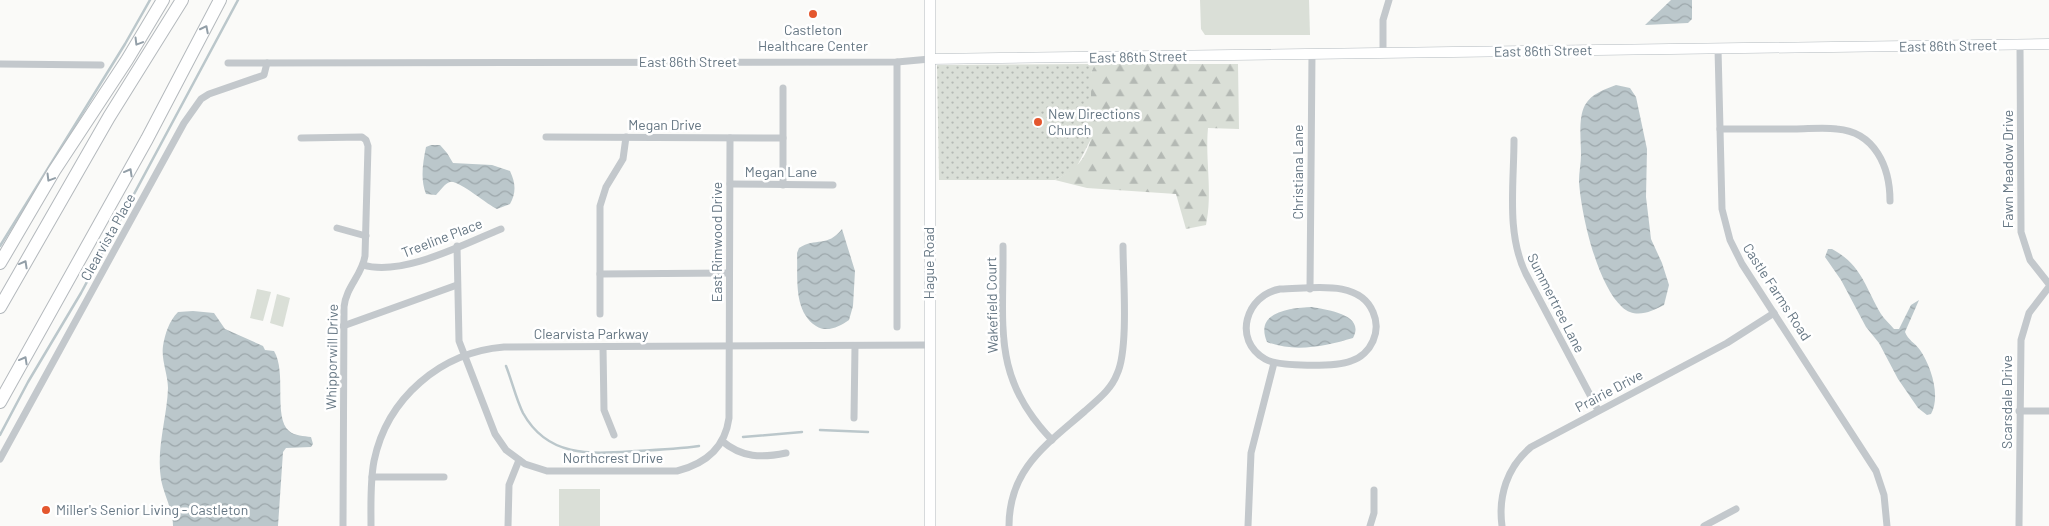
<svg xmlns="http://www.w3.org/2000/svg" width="2049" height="526" viewBox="0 0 2049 526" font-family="Barlow,sans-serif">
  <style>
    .grass { fill: url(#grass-dots) }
    .forest { fill: url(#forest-firs) }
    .park { fill: #dadfd7 }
    .water { fill: url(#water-waves) }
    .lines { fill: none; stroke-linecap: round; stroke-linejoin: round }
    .stream { stroke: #bbc7cb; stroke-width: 2.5 }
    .secondary-casing { stroke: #b3babf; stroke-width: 11 }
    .highway-casing { stroke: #b4b9bd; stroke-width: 14 }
    .street { stroke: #c3c8cc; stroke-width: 7 }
    .secondary { stroke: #fff; stroke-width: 10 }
    .highway { stroke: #fff; stroke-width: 12 }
    .oneway { stroke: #939fa8 }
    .poi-dot { fill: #e4572e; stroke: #fff; stroke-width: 2 }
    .labels { text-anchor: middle; stroke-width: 5; stroke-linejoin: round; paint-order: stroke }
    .poi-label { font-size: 14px; fill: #657683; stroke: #fff; text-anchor: start }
    .street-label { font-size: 14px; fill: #657683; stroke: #fff }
  </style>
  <defs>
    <pattern id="grass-dots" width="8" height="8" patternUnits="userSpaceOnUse" patternTransform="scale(1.25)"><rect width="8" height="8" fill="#dadfd7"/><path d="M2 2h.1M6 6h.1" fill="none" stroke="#b4b9b4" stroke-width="1.8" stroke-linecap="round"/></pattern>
    <pattern id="forest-firs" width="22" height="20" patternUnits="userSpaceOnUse" patternTransform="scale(1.25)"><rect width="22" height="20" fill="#dadfd7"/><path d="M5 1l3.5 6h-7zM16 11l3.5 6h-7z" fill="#b4b9b4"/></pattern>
    <pattern id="water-waves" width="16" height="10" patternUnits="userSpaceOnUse" patternTransform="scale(1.25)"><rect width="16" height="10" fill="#bbc7cb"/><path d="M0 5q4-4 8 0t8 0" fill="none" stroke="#9ca6aa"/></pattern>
  </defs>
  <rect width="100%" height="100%" fill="#fafaf8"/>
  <!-- grass -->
  <path class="grass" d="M1095,64l-4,9v66l-16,31 -20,10h-116l-2,-115z"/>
  <!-- forest -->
  <path class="forest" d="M1095,64h143l1,65 -31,-1c-3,32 5,65 -2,97l-20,4 -10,-35 -89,-6 -32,-8c20,-10 29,-18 36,-41v-66z"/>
  <!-- park -->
  <g class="park">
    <path d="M1200,0h109l1,35h-105l-4,-6z"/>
    <path d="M257,289l14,3 -8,29 -13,-3z"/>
    <path d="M277,294l13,4 -7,29 -13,-4z"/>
    <rect x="559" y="489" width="41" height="37"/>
  </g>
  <!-- water -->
  <g class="water">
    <path d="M1671,0h21v19l-4,4 -43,2z"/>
    <path d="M1616,85l14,3 6,9 11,52 -1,48 5,42 11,24 7,22 -5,20c-13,7 -29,14 -42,2 -25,-23 -41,-93 -43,-126 0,-9 2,-18 2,-26 0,-15 -3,-37 4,-50 7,-12 19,-15 31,-20z"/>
    <path d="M431,145h9l7,8 6,10 39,2 18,6c6,13 6,22 0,33l-13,5c-9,-4 -40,-30 -47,-27 -5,1 -10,9 -14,13l-10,-1c-6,-15 -3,-32 0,-47z"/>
    <path d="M842,229l13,42 -2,35 -4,14c-10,7 -22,13 -33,6 -23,-15 -18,-48 -19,-73l2,-5c17,-11 28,0 43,-19z"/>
    <path d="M1828,249h4c30,16 33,38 49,65 3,5 9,10 13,15h5l12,-24 8,-5 -14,32c3,8 10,11 15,18 11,16 21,46 11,64l-4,1 -9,-7 -20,-29 -19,-36 -13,-16 -25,-47 -16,-23z"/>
    <path d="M1312,307c14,3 54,7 41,31 -27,8 -58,15 -86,4 -13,-31 24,-34 45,-35z"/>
    <path d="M193,311l21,2 11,16 38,17 2,4 9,1c13,21 -1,66 15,80 6,5 15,5 22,6l2,7 -2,3 -25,1 -3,4 -5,74h-105c0,-17 -9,-30 -12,-47 -5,-30 6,-61 7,-91 0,-14 -7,-28 -5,-42 2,-12 6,-25 15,-34z"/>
  </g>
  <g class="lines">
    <!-- stream -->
    <g class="stream">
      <path d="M0,246l125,-202 25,-44"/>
      <path d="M506,366c6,15 10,33 17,47 25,45 68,41 112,38 21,-1 43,-2 64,-5"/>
      <path d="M820,430l48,2"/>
      <path d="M0,435l28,-53 53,-89 157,-293"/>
      <path d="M743,437l59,-5"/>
    </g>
    <defs>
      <g id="secondary">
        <path d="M930,0v526"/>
        <path d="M930,59l1119,-15"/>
      </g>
      <g id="highway">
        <path d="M0,263l54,-92 73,-111 36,-60"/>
        <path d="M0,307l109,-190 73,-117"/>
        <path d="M0,402l147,-263 73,-139"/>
      </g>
    </defs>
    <!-- secondary casing -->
    <use href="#secondary" class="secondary-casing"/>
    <!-- highway casing -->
    <use href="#highway" class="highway-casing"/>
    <!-- street -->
    <g class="street">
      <path d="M2020,45l1,187 9,28 19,24"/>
      <path d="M1718,49l4,160 8,31 12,24 134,207 8,24 3,31"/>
      <path d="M1383,53v-33l6,-20"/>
      <path d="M897,62v265"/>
      <path d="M228,63l669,-1 33,-3"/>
      <path d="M0,64l101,1"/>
      <path d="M1720,129c25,0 50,0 74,0 14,0 29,-2 43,0 38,3 53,38 53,72"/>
      <path d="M546,137l237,1"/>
      <path d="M301,138l61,-1 4,3 2,6 -3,110c-3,19 -19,31 -21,51l-1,219"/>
      <path d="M1514,140c0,44 -8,94 12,134l72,136"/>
      <path d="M730,184l103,1"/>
      <path d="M783,185v-97"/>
      <path d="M337,228l29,8"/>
      <path d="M457,246l2,95 36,93 11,16 19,14 22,7h130c28,-7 48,-23 52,-53l1,-280"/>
      <path d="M1003,246c1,80 -12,131 49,194"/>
      <path d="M363,265c39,12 101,-21 138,-36"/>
      <path d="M600,274l129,-1"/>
      <path d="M1280,289c29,0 79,-11 93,23 4,9 4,20 0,29 -4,9 -12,17 -22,20 -15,6 -73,6 -86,-2 -33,-19 -19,-64 15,-70z"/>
      <path d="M1310,289l2,-235"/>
      <path d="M600,314v-108l6,-19 17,-28 3,-22"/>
      <path d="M343,326l114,-41"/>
      <path d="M603,347l1,63 10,25"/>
      <path d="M2019,411h30"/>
      <path d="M854,418l1,-72"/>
      <path d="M722,441c20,17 40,17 64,12"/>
      <path d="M0,459l184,-336 17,-24 8,-5 55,-19 3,-12"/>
      <path d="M372,477h72"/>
      <path d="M371,526c0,-22 -1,-44 3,-65 13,-63 67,-109 130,-114l425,-2"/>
      <path d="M508,526l1,-41 10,-25"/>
      <path d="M1009,526c0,-57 37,-81 76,-115 12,-11 26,-21 32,-37 12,-25 6,-98 6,-128"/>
      <path d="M1248,526l3,-73 23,-90"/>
      <path d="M1370,526l4,-13v-23"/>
      <path d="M1502,526c-4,-30 5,-59 29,-79l196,-104 47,-30"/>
      <path d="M1704,526l32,-17"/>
      <path d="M2019,526l2,-186 8,-27 20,-26"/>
    </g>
    <!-- secondary -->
    <use href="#secondary" class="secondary"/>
    <!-- highway -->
    <use href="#highway" class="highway"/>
  </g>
  <!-- one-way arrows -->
  <defs><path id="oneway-chevron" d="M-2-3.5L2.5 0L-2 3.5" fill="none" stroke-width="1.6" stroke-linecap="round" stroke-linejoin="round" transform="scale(1.25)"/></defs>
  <g class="oneway">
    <use href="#oneway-chevron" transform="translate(205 29) rotate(-63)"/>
    <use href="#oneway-chevron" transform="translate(138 42) rotate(121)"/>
    <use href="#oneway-chevron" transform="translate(129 172) rotate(-61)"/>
    <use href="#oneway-chevron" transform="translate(50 178) rotate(121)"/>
    <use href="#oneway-chevron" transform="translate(24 264) rotate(-61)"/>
    <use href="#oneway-chevron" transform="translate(24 360) rotate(-61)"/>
  </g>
  <!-- markers -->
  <g class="poi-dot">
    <circle cx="813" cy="14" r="5"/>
    <circle cx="1038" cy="122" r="5"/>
    <circle cx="46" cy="510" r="5"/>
  </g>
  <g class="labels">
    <!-- poi labels -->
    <g class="poi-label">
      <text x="813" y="35" text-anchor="middle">Castleton<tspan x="813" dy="16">Healthcare Center</tspan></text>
      <text x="1048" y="119">New Directions<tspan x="1048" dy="16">Church</tspan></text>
      <text x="56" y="515">Miller's Senior Living - Castleton</text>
    </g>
    <!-- street labels -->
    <g class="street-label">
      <text transform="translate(1948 46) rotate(-1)" y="5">East 86th Street</text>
      <text transform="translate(1543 51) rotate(-1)" y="5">East 86th Street</text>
      <text transform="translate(1138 57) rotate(-1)" y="5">East 86th Street</text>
      <text x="688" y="67">East 86th Street</text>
      <text x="665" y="130">Megan Drive</text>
      <text transform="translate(2008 169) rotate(-90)" y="5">Fawn Meadow Drive</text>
      <text x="781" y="177">Megan Lane</text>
      <text transform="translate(1298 172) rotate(-90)" y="5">Christiana Lane</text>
      <text transform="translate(108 237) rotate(-61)" y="5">Clearvista Place</text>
      <text transform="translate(442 238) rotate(-21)" y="5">Treeline Place</text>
      <text transform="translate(717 242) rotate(-90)" y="5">East Rimwood Drive</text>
      <text transform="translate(929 263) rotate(-90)" y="5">Hague Road</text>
      <text transform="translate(1777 292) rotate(57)" y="5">Castle Farms Road</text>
      <text transform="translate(1556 303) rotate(63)" y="5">Summertree Lane</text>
      <text transform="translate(992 305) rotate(-91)" y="5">Wakefield Court</text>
      <text x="591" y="339">Clearvista Parkway</text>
      <text transform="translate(332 357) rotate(-89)" y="5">Whipporwill Drive</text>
      <text transform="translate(1609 391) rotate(-28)" y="5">Prairie Drive</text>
      <text transform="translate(2007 402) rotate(-90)" y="5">Scarsdale Drive</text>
      <text x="613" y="463">Northcrest Drive</text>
    </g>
  </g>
</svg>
